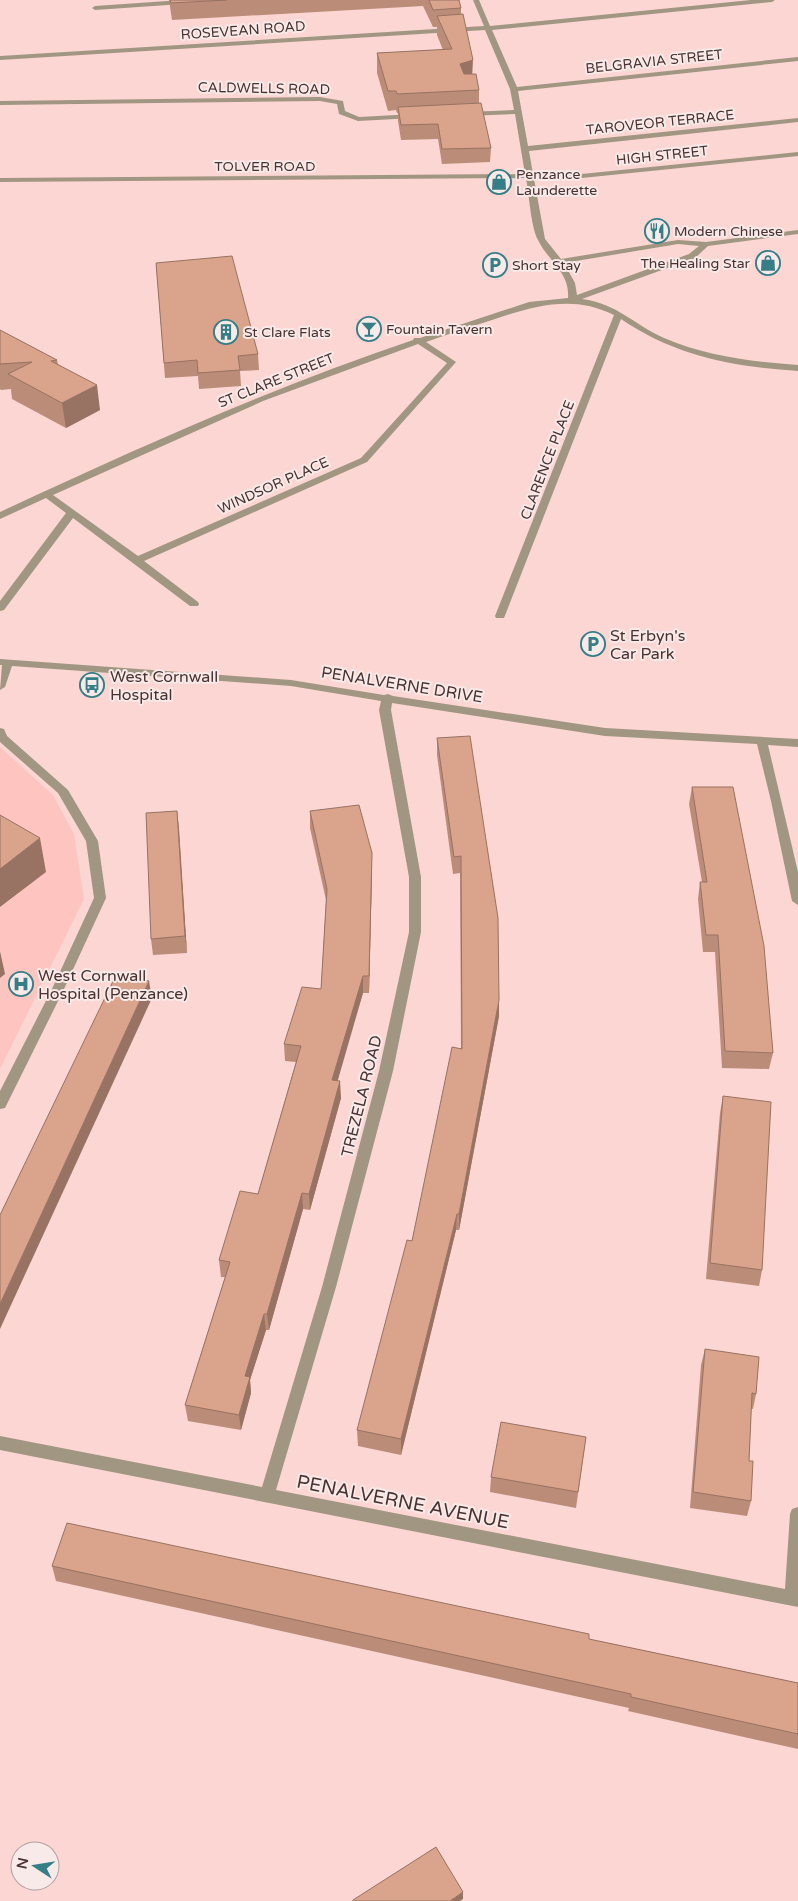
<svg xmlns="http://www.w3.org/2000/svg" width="798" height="1901" viewBox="0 0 798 1901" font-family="'Varela Round',sans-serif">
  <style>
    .built { fill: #fec5c0 }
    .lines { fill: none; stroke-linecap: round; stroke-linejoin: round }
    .minor { fill: #a19681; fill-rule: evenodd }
    .wall { fill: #bb8c78 }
    .shaded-wall { fill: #987262 }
    .building { fill: #d9a38c; stroke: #987262 }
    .labels { text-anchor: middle; stroke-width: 4; stroke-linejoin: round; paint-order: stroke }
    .far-street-label { font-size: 14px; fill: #4a3230; stroke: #f7eae9 }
    .far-poi-label { font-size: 14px; fill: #4a3230; stroke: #f7eae9; text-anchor: start }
    .poi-label { font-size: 16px; fill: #4a3230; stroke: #f7eae9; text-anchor: start }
    .street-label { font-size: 16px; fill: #4a3230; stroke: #f7eae9 }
    .near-street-label { font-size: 19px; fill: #4a3230; stroke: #f7eae9 }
  </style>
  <rect width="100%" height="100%" fill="#fcd6d3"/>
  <!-- built -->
  <path class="built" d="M0,747l53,48 21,39 10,65 -84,170z"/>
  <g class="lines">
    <!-- minor -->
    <g class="minor">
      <path d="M182,0h33l-3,2 -117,8 -3,-2 3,-2z"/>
      <path d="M473,0h6l11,26 261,-26h24l-3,2 -280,28 25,57 281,-30v4l-280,30 10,55 270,-28v4l-269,29 4,23 29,2 236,-24v4l-236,24 -28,-1 11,60 16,20 117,-19 28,2 92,-12v4l-90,12 -13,12 -113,41c36,5 51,25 82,39 42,18 89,24 134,27v6c-64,-4 -123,-15 -177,-52l-117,299h-8l-1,-2 119,-301c-41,-21 -81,-9 -122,5 -22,7 -44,14 -66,22l30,20 -89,100 -223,99 54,41 1,2 -1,2h-8l-117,-88 -69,92 -4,1v-10l66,-88 -20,-15 -46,21v-7c135,-63 271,-124 413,-172l1,-2h6l109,-36 39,-4c2,-26 -20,-37 -30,-58 -7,-12 -9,-46 -12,-62l-526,4v-4l525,-4 -10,-60 -49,2 -4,-2 4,-2 48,-2 -4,-21 -25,-59 -485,30v-4l484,-30zM678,244l21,2 -10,8 -112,41 -2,-12 -11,-20zM418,344l29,19 -86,95 -223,98 -85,-61 210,-94z"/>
      <path d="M320,97l23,4 2,10 14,6 55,-3 4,2 -4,2 -56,3 -19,-7 -2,-10 -17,-3 -320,4v-4z"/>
      <path d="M0,659l291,21 93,15 4,-1 5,2 212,32 193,11v8l-30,-2 30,127v33l-6,-4 -21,-100 -14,-57 -152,-8 -213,-33 -1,7 30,167v55l-28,139 -57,216 -60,203 509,99 5,-75 2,-5 6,-2v100l-798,-157v-14l262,51 60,-200 57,-216 30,-139v-55l-30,-167 2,-9 -90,-15 -279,-20 -7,21 -5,3 2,-25h-2z"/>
      <path d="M0,728l4,1 3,7 61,54 30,51 8,57 -42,91 -57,115 -2,4 -5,1v-18l52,-102 42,-91 -8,-57 -28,-48 -58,-51z"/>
    </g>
  </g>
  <!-- wall -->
  <g class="wall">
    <path d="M169,0h290l2,8v6l11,60 7,16v13l12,45 -1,14 -48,2 -4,-25 -37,1 -3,-19v-8h-1l-1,-3 -8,1 -11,-38v-20l66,-3 -6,-15v-8h-4l-10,-21 -251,14z"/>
    <path d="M156,263l102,91 1,16 -19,1 1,15 -42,3 -1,-13 -33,2z"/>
    <path d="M0,330l57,30 1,4 42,46 -34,18 -54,-29 -1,-10 -10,1 -1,-1z"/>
    <path d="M437,738l62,278 -40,214h-3l-55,225 -43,-9 -1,-16 55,-189 49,-193 -1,-175 -7,1 -16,-119z"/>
    <path d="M692,787l81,266 -4,16 -47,-1 -7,-116h-12l-5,-53 2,-17h2l-13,-78z"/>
    <path d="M177,811l10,142 -34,2 -2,-16z"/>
    <path d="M310,811l62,59 -3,123h-6l-15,48 -11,40 4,17 -31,112 -7,-1 -34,121h-3l-16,50 1,13 -10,37 -53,-9 -3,-16 40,-128h-4l-2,-17 39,-66 38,-132 -11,-1 -1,-17 37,-55 5,-89 -16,-72z"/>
    <path d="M723,1096l39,174 -3,16 -53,-7 14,-166z"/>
    <path d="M705,1349l51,45 -3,15h-2l-2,52 2,40 -4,15 -57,-8 11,-143z"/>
    <path d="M586,1437l-10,71 -86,-16 1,-15z"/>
    <path d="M52,1566l537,73 209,44v66l-170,-38 1,-3 -573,-127z"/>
  </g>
  <!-- shaded-wall -->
  <g class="shaded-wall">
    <path d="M473,60l-1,19 -12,4v-19z"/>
    <path d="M97,385l3,25 -34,18 -4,-25z"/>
    <path d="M177,811l2,17 8,125 -2,-17z"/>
    <path d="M40,838l6,34 -46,35v-38z"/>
    <path d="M372,853v17l-3,123v-17z"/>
    <path d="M0,951l5,23 -5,4z"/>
    <path d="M363,976v17l-30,104 -1,-17z"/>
    <path d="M149,981l3,17 -152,331v-25z"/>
    <path d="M499,1000v16l-40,214v-16z"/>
    <path d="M340,1081l1,17 -31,112 -1,-16z"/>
    <path d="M302,1193l1,16 -34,121 -2,-16z"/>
    <path d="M457,1214l-1,16 -55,225v-16z"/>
    <path d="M264,1314l2,16 -16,50 1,13 -10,37 -2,-15 6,-39z"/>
    <path d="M463,1892v7l-3,2h-10z"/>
  </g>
  <!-- building -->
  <g class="building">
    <path d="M170,0h57l-56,3z"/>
    <path d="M429,0h30l2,8 -28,2z"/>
    <path d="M463,14l10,46 -13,4 4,10h12l3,16 -82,4 -1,-3h-8l-11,-38 75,-4 -15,-33z"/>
    <path d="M481,103l10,45 -49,1 -4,-25 -37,1 -3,-18z"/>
    <path d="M232,256l26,98 -20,2 2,14 -42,3 -1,-13 -33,3 -8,-100z"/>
    <path d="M0,330l57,30 -6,1 46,24 -35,18 -54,-29 24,-12 -32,2z"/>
    <path d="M470,736l28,182 1,82 -40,214h-2l-56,225 -44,-9 50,-190 5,1 40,-194 10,2 -1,-193 -7,1 -17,-119z"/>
    <path d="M692,787h41l31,159 9,107 -48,-2 -7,-116h-12l-6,-53h7z"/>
    <path d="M359,805l13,48 -3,123h-6l-31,104 8,1 -31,113 -7,-1 -35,121h-3l-19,62 5,1 -11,38 -54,-10 45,-143 -11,-2 21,-69 18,3 43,-148 -17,-2 18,-57 19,2 6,-100 -17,-78z"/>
    <path d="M177,811l8,125 -34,3 -5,-126z"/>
    <path d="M0,815l40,23 -40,31z"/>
    <path d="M116,975l33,6 -149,323v-89z"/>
    <path d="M723,1096l48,6 -9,168 -52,-7z"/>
    <path d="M705,1349l54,8 -3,37 -4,-1 -3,68h4l-2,40 -58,-9z"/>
    <path d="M501,1422l85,15 -8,55 -87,-15z"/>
    <path d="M67,1523l522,111v5l209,44v51l-167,-37v-3l-579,-128z"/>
    <path d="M436,1847l27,45 -13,9h-97v-1z"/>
  </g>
  <!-- icons -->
  <defs>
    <symbol id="shop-ring" viewBox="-11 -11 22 22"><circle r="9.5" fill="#f7eae9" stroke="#367e85" stroke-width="1.5"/><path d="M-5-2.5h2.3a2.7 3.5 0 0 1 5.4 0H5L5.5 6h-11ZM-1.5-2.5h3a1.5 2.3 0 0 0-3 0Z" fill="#367e85"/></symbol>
    <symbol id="restaurant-ring" viewBox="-11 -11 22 22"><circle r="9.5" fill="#f7eae9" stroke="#367e85" stroke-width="1.5"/><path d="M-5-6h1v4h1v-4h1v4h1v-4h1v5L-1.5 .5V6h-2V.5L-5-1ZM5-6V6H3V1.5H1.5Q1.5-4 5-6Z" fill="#367e85"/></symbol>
    <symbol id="parking-ring" viewBox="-11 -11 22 22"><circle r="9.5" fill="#f7eae9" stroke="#367e85" stroke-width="1.5"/><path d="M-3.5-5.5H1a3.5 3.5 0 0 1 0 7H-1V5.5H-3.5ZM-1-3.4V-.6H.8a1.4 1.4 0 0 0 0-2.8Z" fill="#367e85"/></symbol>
    <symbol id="bar-ring" viewBox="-11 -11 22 22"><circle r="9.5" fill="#f7eae9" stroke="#367e85" stroke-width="1.5"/><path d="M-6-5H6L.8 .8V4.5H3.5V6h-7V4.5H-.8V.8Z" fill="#367e85"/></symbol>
    <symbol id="building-ring" viewBox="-11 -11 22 22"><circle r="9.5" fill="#f7eae9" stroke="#367e85" stroke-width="1.5"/><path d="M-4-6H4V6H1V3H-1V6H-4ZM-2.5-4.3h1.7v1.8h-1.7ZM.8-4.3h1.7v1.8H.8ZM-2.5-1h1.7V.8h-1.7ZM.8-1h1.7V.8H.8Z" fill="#367e85"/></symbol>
    <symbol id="bus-ring" viewBox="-11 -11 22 22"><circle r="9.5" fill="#f7eae9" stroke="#367e85" stroke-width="1.5"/><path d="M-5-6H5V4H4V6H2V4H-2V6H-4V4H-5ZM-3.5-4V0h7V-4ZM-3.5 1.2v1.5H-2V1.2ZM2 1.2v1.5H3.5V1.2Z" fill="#367e85"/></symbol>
    <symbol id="hospital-ring" viewBox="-11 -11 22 22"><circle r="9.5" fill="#f7eae9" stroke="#367e85" stroke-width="1.5"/><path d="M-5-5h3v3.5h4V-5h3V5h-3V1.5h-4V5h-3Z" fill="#367e85"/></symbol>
  </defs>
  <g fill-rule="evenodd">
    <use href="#shop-ring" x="485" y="168" width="28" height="28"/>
    <use href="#restaurant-ring" x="643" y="217" width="28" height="28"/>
    <use href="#shop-ring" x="754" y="249" width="28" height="28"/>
    <use href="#parking-ring" x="481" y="251" width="28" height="28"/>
    <use href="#bar-ring" x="355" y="315" width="28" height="28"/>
    <use href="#building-ring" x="212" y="318" width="28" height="28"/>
    <use href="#parking-ring" x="579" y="630" width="28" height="28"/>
    <use href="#bus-ring" x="78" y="671" width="28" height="28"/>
    <use href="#hospital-ring" x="7" y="970" width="28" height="28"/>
  </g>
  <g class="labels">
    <!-- far-street labels -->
    <g class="far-street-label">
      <text transform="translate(243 30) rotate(-4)" y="5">ROSEVEAN ROAD</text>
      <text transform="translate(654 61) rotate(-6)" y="5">BELGRAVIA STREET</text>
      <text transform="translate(264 88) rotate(1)" y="5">CALDWELLS ROAD</text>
      <text transform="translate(660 122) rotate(-6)" y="5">TAROVEOR TERRACE</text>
      <text transform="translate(662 155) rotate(-6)" y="5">HIGH STREET</text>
      <text x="265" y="171">TOLVER ROAD</text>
      <text transform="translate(276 380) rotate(-22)" y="5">ST CLARE STREET</text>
      <text transform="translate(547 460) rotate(-69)" y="5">CLARENCE PLACE</text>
      <text transform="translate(273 485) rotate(-24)" y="5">WINDSOR PLACE</text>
    </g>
    <!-- far-poi labels -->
    <g class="far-poi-label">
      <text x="516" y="179">Penzance<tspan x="516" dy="16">Launderette</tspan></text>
      <text x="674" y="236">Modern Chinese</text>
      <text x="750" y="268" text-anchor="end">The Healing Star</text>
      <text x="512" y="270">Short Stay</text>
      <text x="386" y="334">Fountain Tavern</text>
      <text x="244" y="337">St Clare Flats</text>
    </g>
    <!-- poi labels -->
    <g class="poi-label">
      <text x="610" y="641">St Erbyn's<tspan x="610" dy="18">Car Park</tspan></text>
      <text x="110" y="682">West Cornwall<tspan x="110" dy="18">Hospital</tspan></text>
      <text x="38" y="981">West Cornwall<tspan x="38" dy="18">Hospital (Penzance)</tspan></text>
    </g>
    <!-- street labels -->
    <g class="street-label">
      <text transform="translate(402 684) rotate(9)" y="6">PENALVERNE DRIVE</text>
      <text transform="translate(361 1096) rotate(-76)" y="6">TREZELA ROAD</text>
    </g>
    <!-- near-street labels -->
    <g class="near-street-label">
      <text transform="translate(403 1501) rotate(11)" y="7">PENALVERNE AVENUE</text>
    </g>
  </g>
  <!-- north arrow -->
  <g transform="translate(35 1866) rotate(282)"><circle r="24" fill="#f7eae9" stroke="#b2a09f"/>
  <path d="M0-4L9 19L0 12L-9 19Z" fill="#367e85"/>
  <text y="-8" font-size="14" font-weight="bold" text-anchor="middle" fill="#4a3230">N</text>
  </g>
</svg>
